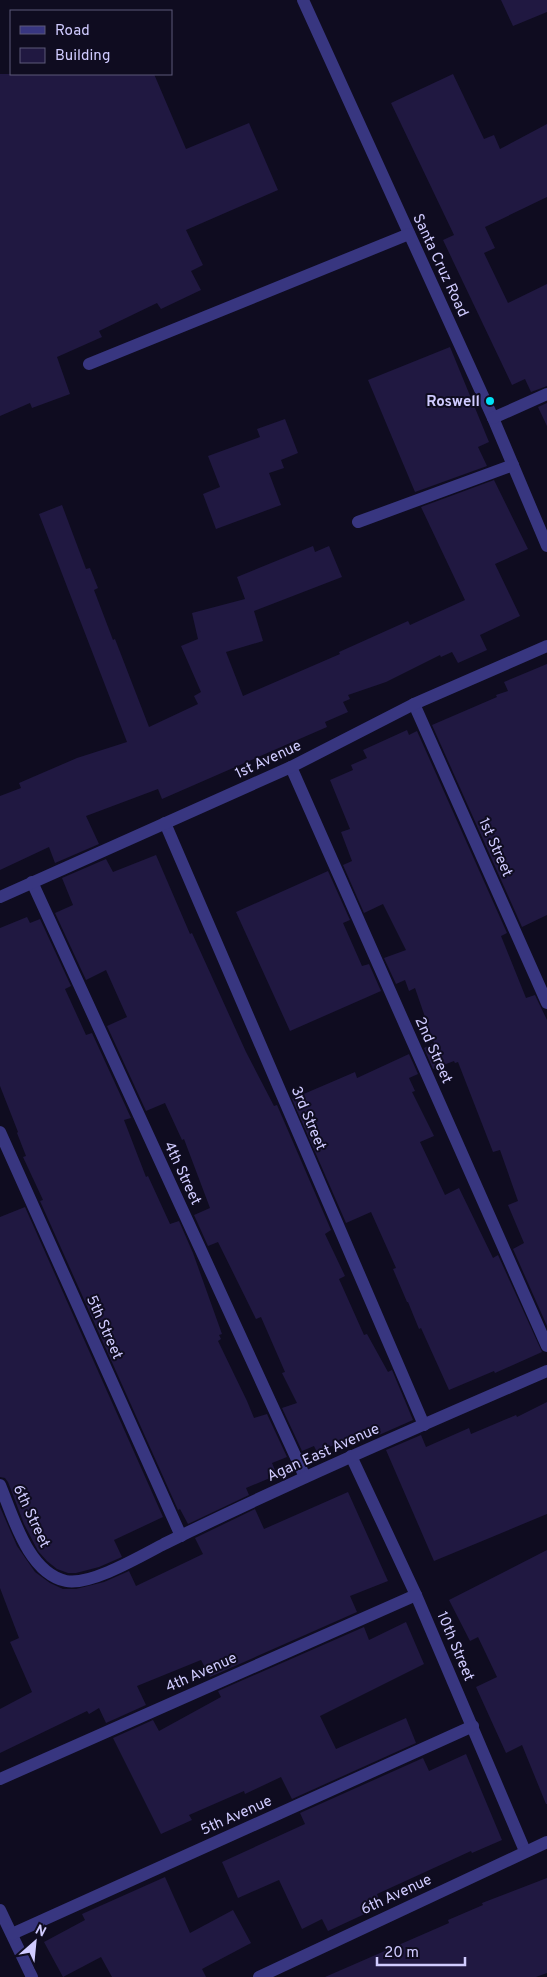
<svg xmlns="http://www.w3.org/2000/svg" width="547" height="1977" viewBox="0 0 547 1977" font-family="Overpass,sans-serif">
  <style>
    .building { fill: #201841 }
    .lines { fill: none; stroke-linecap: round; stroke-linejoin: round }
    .minor { stroke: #383680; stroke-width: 12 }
    .poi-dot { fill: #00e2f6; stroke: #0f0c20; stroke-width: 2 }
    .labels { text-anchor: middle; stroke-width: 4; stroke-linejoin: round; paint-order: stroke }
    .street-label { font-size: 15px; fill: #d0cbff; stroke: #0f0c20 }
    .poi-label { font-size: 15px; font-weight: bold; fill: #d0cbff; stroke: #0f0c20; text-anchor: end }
  </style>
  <rect width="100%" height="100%" fill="#0f0c20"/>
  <!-- building -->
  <g class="building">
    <path d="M501,0h46v12l-34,14z"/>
    <path d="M0,74h154l32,75 63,-26 29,67 -92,40 17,35 -12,6 10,19 -40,19 -4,-6 -58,28 3,6 -45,20 13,37 -38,14 -2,-5 -30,13z"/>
    <path d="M453,74l31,65 10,-4 6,14 47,-25v73l-62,30 10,21 -11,5 24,50 39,-19v102l-16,6 -6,-13 -13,6 -69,-145 11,-5 -63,-132z"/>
    <path d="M450,347l39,95 -11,5 9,19 -72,26 -47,-112z"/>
    <path d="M547,403v23l-9,-19z"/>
    <path d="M285,419l13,34 -17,7 3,8 -15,5 12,32 -65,24 -13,-35 17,-7 -12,-31 52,-19 -3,-8z"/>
    <path d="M494,480l34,69 -33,15 25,52 -40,19 7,15 -29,13 -6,-11 -11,5 -1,-2 -54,27 -38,13 2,4 -7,3 5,10 -23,10 2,5 -165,72 -4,-10 -72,27 13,28 -44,19 -6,-16 -49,23v-74l21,-8 -2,-5 58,-25 50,-16 -88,-228 23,-9 24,64 4,-1 8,20 -4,2 19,50 2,-1 34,88 49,-23 -4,-8 7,-4 -20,-46 17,-7 -6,-26 53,-14 -8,-22 76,-31 2,6 14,-6 13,31 -88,34 9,30 -37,11 17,44 97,-42 -1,-2 69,-31 2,4 55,-25 -44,-93z"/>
    <path d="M547,664v251l-25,12 -90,-202 65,-28 -1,-2 12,-4 -4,-9z"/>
    <path d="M407,730l2,5 8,-4 90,202 -6,3 25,62 9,-3 12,25v306l-34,-77 11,-6 -16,-38 10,-4 -18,-51 -7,2 -35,-90 -3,1 -1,-2 -21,8 -9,-21 10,-5 -19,-55 -6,3 -4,-11 -9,4 -12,-26 22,-8 -23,-46 -19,9 -21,-48 9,-4 -11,-29 9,-3 -20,-49 23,-10 -2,-5 16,-7 -4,-8z"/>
    <path d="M156,855l34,79 2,-1 54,119 28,54 3,-1 54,125 -6,4 20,42 -6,3 25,56 3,-1 21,38 4,-2 21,50 -34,15 -2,-4 -11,5 -2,-3 -47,19 -3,-6 -12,5 -20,-43 15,-5 -15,-30 3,-1 -24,-55 -5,2 -38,-77 -10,4 -14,-31 16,-7 -26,-69 -2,1 -17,-37 -19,8 -39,-85 20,-9 -21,-47 -20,10 -31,-67 18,-8 -11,-27 44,-19 7,13z"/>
    <path d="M328,871l22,49 -7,3 19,43 7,-2 12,27 -91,40 -54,-119z"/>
    <path d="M27,917l3,6 10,-4 31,67 -6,3 21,46 6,-2 39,85 -7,2 22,57 2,-1 22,48 9,-3 14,32 29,81 -3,1 2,4 -3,2 29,60 7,17 13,-4 20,43 -15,6 5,12 -31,13 3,7 -61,29 -8,-15 -2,1 -138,-309 3,-1 -20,-43 3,-1 -9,-23 1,-1 -18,-46v-158z"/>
    <path d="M409,1054l9,20 -9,4 6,13 -3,1 22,44 -14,6 25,53 14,-7 34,70 5,-3 44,97 -47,21 -1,-2 -45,19 -28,-62 -2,1 -11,-27h-1l-14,-33 3,-1 -25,-56 -25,11 -54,-124 63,-27 2,6z"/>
    <path d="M25,1207l138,310 -49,23 8,17 -23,10 -23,6h-8l-11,-4 -10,-8 -9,-10 -14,-27 -16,-42 -3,-4 -5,-1v-260z"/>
    <path d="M547,1402v112l-113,47 -48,-111 35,-15 5,12 43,-19 2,6 45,-19 1,2z"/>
    <path d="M348,1492l40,89 -38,15 7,16 -147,65 -9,-17 -64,26 9,19 -40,18 -7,-15 -10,6 -2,-3 -87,42v-44l32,-17 -22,-50 9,-4 -19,-50v-81l17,39 18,26 15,11 13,6h13l28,-7 25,-11 7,15 67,-32 -8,-16 60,-29 9,20z"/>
    <path d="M547,1550v254h-1l-24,-59 -16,8 -30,-66 21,-10 -19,-40 -8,4 -21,-41z"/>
    <path d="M406,1622l18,42 -104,52 16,33 70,-31 10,25 -124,56 -11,-22 -36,17 -1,-3 -55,24 3,5 -31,14 -48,-96 40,-18 6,11 62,-34 -3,-6 146,-64 5,13z"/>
    <path d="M466,1754l36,86 -30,13 -1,-2 -94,43 5,12 -54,25 -6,-12 -20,10 -23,-49 -41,18 -16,-36 83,-38 -5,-11 123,-55 6,13z"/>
    <path d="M165,1877l25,56 43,-23 18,33 -49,26 4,8h-94l-11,-20 -38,20 -19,-35 41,-22 -3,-6z"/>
    <path d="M547,1878v95l-11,4h-211l124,-54 -1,-3 35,-15 -1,-2z"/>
  </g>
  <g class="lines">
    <!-- minor -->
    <g class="minor">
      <path d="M303,0l190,418 54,128"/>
      <path d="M89,364l320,-130"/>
      <path d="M493,418l54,-24"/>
      <path d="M358,522l155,-57"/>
      <path d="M414,704l133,299"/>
      <path d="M291,767l256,579"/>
      <path d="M165,823l259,602"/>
      <path d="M32,882l273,595"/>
      <path d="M0,897l291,-130 123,-63 133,-58"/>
      <path d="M0,1132l181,404"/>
      <path d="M351,1456l65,139 109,256"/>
      <path d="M0,1485c13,31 28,88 66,96 24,5 75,-25 98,-37 126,-62 254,-117 383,-173"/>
      <path d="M0,1779l416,-184"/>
      <path d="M0,1910l32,67"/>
      <path d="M12,1934l461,-208"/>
      <path d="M259,1977l288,-135"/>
    </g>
  </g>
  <!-- markers -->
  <circle class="poi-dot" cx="490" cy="401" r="5"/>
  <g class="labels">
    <!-- street labels -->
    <g class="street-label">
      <text transform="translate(441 265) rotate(65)" y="5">Santa Cruz Road</text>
      <text transform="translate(268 759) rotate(-25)" y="5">1st Avenue</text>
      <text transform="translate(496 847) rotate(66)" y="5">1st Street</text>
      <text transform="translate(434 1050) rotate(66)" y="5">2nd Street</text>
      <text transform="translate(309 1118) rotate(67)" y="5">3rd Street</text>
      <text transform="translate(183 1173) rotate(65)" y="5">4th Street</text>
      <text transform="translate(105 1327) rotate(66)" y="5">5th Street</text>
      <text transform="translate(323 1452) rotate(-24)" y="5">Agan East Avenue</text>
      <text transform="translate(32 1516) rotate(65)" y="5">6th Street</text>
      <text transform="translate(456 1646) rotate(67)" y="5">10th Street</text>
      <text transform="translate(201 1672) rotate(-24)" y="5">4th Avenue</text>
      <text transform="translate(236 1815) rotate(-24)" y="5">5th Avenue</text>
      <text transform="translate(396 1894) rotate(-25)" y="5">6th Avenue</text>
    </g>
    <!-- poi labels -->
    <g class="poi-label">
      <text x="480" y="406">Roswell</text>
    </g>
  </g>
  <!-- legend -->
  <rect x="10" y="10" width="162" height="65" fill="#0f0c20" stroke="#5c5879"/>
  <rect x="20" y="26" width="25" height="8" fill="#383680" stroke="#5c5879"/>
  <text x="55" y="35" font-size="15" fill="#d0cbff">Road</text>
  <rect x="20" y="48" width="25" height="15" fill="#201841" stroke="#5c5879"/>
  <text x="55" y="60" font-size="15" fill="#d0cbff">Building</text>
  <!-- north arrow -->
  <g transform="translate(35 1942) rotate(27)" stroke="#0f0c20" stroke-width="4" paint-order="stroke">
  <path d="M0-4L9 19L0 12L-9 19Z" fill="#d0cbff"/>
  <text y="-8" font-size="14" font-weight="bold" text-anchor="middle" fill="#d0cbff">N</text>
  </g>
  <!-- scale -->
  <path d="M377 1957v8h88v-8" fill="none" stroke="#d0cbff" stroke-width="2.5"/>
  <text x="384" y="1957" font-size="15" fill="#d0cbff" stroke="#0f0c20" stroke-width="4" paint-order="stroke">20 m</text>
</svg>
